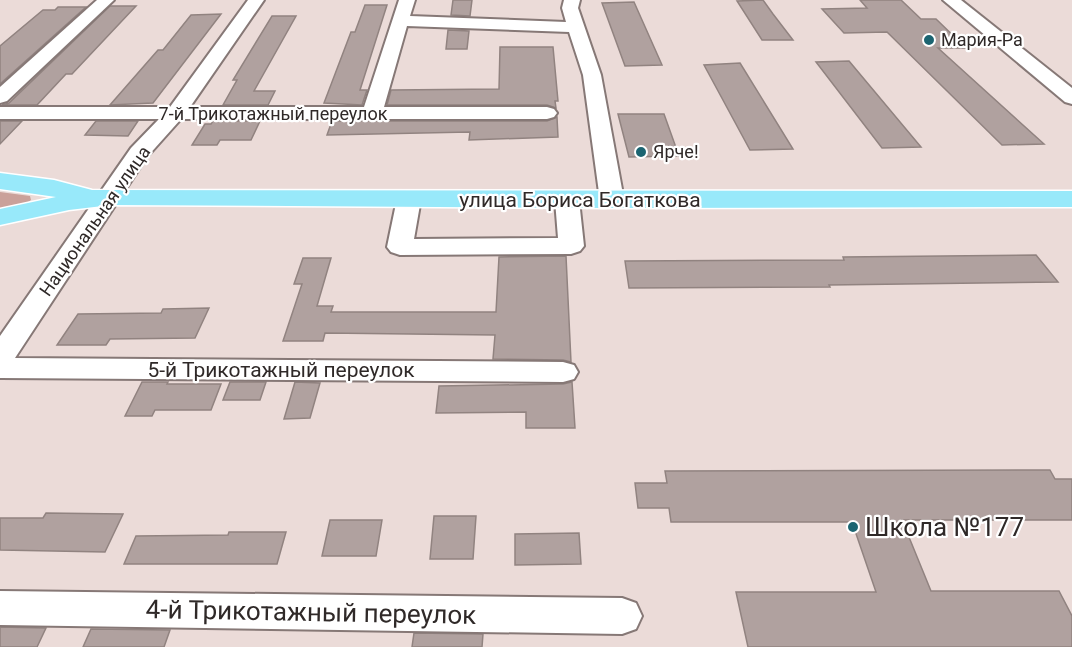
<svg xmlns="http://www.w3.org/2000/svg" width="1072" height="647" viewBox="0 0 1072 647" font-family="Roboto,sans-serif">
  <style>
    .green { fill: #caa19a }
    .building { fill: #b0a19f; stroke: #918380; stroke-width: 1.5 }
    .lines { fill: none; stroke-linecap: round; stroke-linejoin: round }
    .minor-casing { stroke: #867876; stroke-width: 4 }
    .major-casing { stroke: #fff; stroke-width: 3 }
    .minor { fill: #fff; fill-rule: evenodd }
    .major { fill: #98e9fa; fill-rule: evenodd }
    .poi-dot { fill: #1b6471; stroke: #fff; stroke-width: 2 }
    .labels { text-anchor: middle; stroke-width: 4.5; stroke-linejoin: round; paint-order: stroke }
    .far-poi-label { font-size: 18px; fill: #2f2928; stroke: #fff; text-anchor: start }
    .far-street-label { font-size: 18px; fill: #2f2928; stroke: #fff }
    .street-label { font-size: 21px; fill: #2f2928; stroke: #fff }
    .near-poi-label { font-size: 26px; fill: #2f2928; stroke: #fff; text-anchor: start }
    .near-street-label { font-size: 26px; fill: #2f2928; stroke: #fff }
  </style>
  <rect width="100%" height="100%" fill="#ebdbd8"/>
  <!-- green -->
  <path class="green" d="M0,192l30,4 1,4 -7,5 -24,4z"/>
  <!-- building -->
  <g class="building">
    <path d="M453,0h19l-2,16 -19,-1z"/>
    <path d="M763,0l10,14 20,26h-31l-25,-39z"/>
    <path d="M860,0h41l20,19h15l30,29h-28l106,96 -42,1 -115,-113 -43,1 -22,-24 45,-1z"/>
    <path d="M634,2l28,63 -37,1 -23,-63z"/>
    <path d="M365,5h22l-27,85h7l-5,15 -38,-2 27,-71h4z"/>
    <path d="M110,6h26l-64,68h-6l-29,31h-35l7,-2z"/>
    <path d="M58,7h28l-86,77v-38l43,-36h12z"/>
    <path d="M221,14l-68,89 -43,2 48,-55h5l28,-35z"/>
    <path d="M272,16h24l-42,75h21l-7,14h-45l14,-25h-4z"/>
    <path d="M448,30l21,1 -2,18h-21z"/>
    <path d="M500,47h53l5,54h-3l1,7 -9,-3h-160l4,-15 108,-1z"/>
    <path d="M849,61l72,86 -39,1 -66,-86z"/>
    <path d="M740,63l53,86 -43,1 -46,-85z"/>
    <path d="M618,114h46l15,42 -50,1z"/>
    <path d="M557,117l1,20 -89,3 1,-8 -143,3 5,-14h215z"/>
    <path d="M0,121h22l-22,23z"/>
    <path d="M96,121h42l-10,15 -43,-1z"/>
    <path d="M213,121h47l-9,19h-31l-3,5h-25l13,-21h6z"/>
    <path d="M1036,255l22,27 -229,3 1,2 -201,1 -4,-27 219,-1 -1,-3z"/>
    <path d="M566,256l5,106 -8,-2 -70,-1 2,-24 -170,-2 -2,8h-40l19,-57h-8l9,-26h28l-14,48h16l-2,6h165l3,-55z"/>
    <path d="M209,308l-14,30 -85,1 -4,6h-49l21,-31 83,-1 2,-4z"/>
    <path d="M142,382h26l-1,2h54l-10,26h-56l-3,6h-27z"/>
    <path d="M230,382h36l-6,18h-37z"/>
    <path d="M295,382l25,1 -10,35 -26,1z"/>
    <path d="M572,382l3,46h-49v-16l-90,1 3,-27 124,-2z"/>
    <path d="M1050,470l5,9h17v41h-170l29,71h128l13,25v31h-324l-12,-55h140l-24,-70h-181l-2,-14h-31l-3,-25h32l-2,-12z"/>
    <path d="M46,513l77,1 -18,38 -105,-2v-32h43z"/>
    <path d="M434,516h42l-3,43h-43z"/>
    <path d="M330,520h52l-6,36h-54z"/>
    <path d="M229,532h57l-9,32h-153l12,-28 92,-1z"/>
    <path d="M579,533l2,31 -66,1v-31z"/>
    <path d="M0,627l46,1 -9,19h-37z"/>
    <path d="M91,629l79,1 -6,17h-81z"/>
    <path d="M414,633l69,1 -1,13h-70z"/>
  </g>
  <g class="lines">
    <defs>
      <g id="minor">
        <path d="M97,0h17l-107,101 -7,2v-16z"/>
        <path d="M248,0h16l-74,107h174l35,-107h16l-5,16 156,6 -4,-14 2,-8h16l-2,8 23,67 23,125 -4,5 -8,2 -8,-2 -4,-5 -17,-125 -14,-43 -162,-6 -23,81h163l7,2 3,4 -3,4 -7,2h-366l-34,38 -132,201 548,4 11,3 4,7 -4,7 -11,3 -563,-4v-42l131,-188 28,-29h-159v-12h170z"/>
        <path d="M943,0h18l111,88v16l-7,-2z"/>
        <path d="M409,192l8,2 4,5 -7,40 144,-1 -3,-38 4,-5 8,-2 8,2 4,5 5,46 -4,5 -9,3 -171,1 -9,-3 -4,-5 10,-48 4,-5z"/>
        <path d="M0,591l622,7 14,5 6,13 -6,13 -14,5 -622,-9z"/>
      </g>
      <path id="major" d="M0,173l54,7 38,10 980,1v16l-460,1 -501,-3 -42,5 -69,15v-16l56,-12 -56,-8z"/>
    </defs>
    <!-- minor casing -->
    <use href="#minor" class="minor-casing"/>
    <!-- major casing -->
    <use href="#major" class="major-casing"/>
    <!-- minor -->
    <use href="#minor" class="minor"/>
    <!-- major -->
    <use href="#major" class="major"/>
  </g>
  <!-- markers -->
  <g class="poi-dot">
    <circle cx="929" cy="40" r="6"/>
    <circle cx="641" cy="152" r="6"/>
    <circle cx="853" cy="527" r="6"/>
  </g>
  <g class="labels">
    <!-- far-poi labels -->
    <g class="far-poi-label">
      <text x="941" y="46">Мария-Ра</text>
      <text x="653" y="158">Ярче!</text>
    </g>
    <!-- far-street labels -->
    <g class="far-street-label">
      <text x="273" y="120">7-й Трикотажный переулок</text>
      <text transform="translate(95 221) rotate(-55)" y="6">Национальная улица</text>
    </g>
    <!-- street labels -->
    <g class="street-label">
      <text x="580" y="207">улица Бориса Богаткова</text>
      <text x="281" y="377">5-й Трикотажный переулок</text>
    </g>
    <!-- near-poi labels -->
    <g class="near-poi-label">
      <text x="865" y="536">Школа №177</text>
    </g>
    <!-- near-street labels -->
    <g class="near-street-label">
      <text transform="translate(311 612) rotate(1)" y="9">4-й Трикотажный переулок</text>
    </g>
  </g>
</svg>
